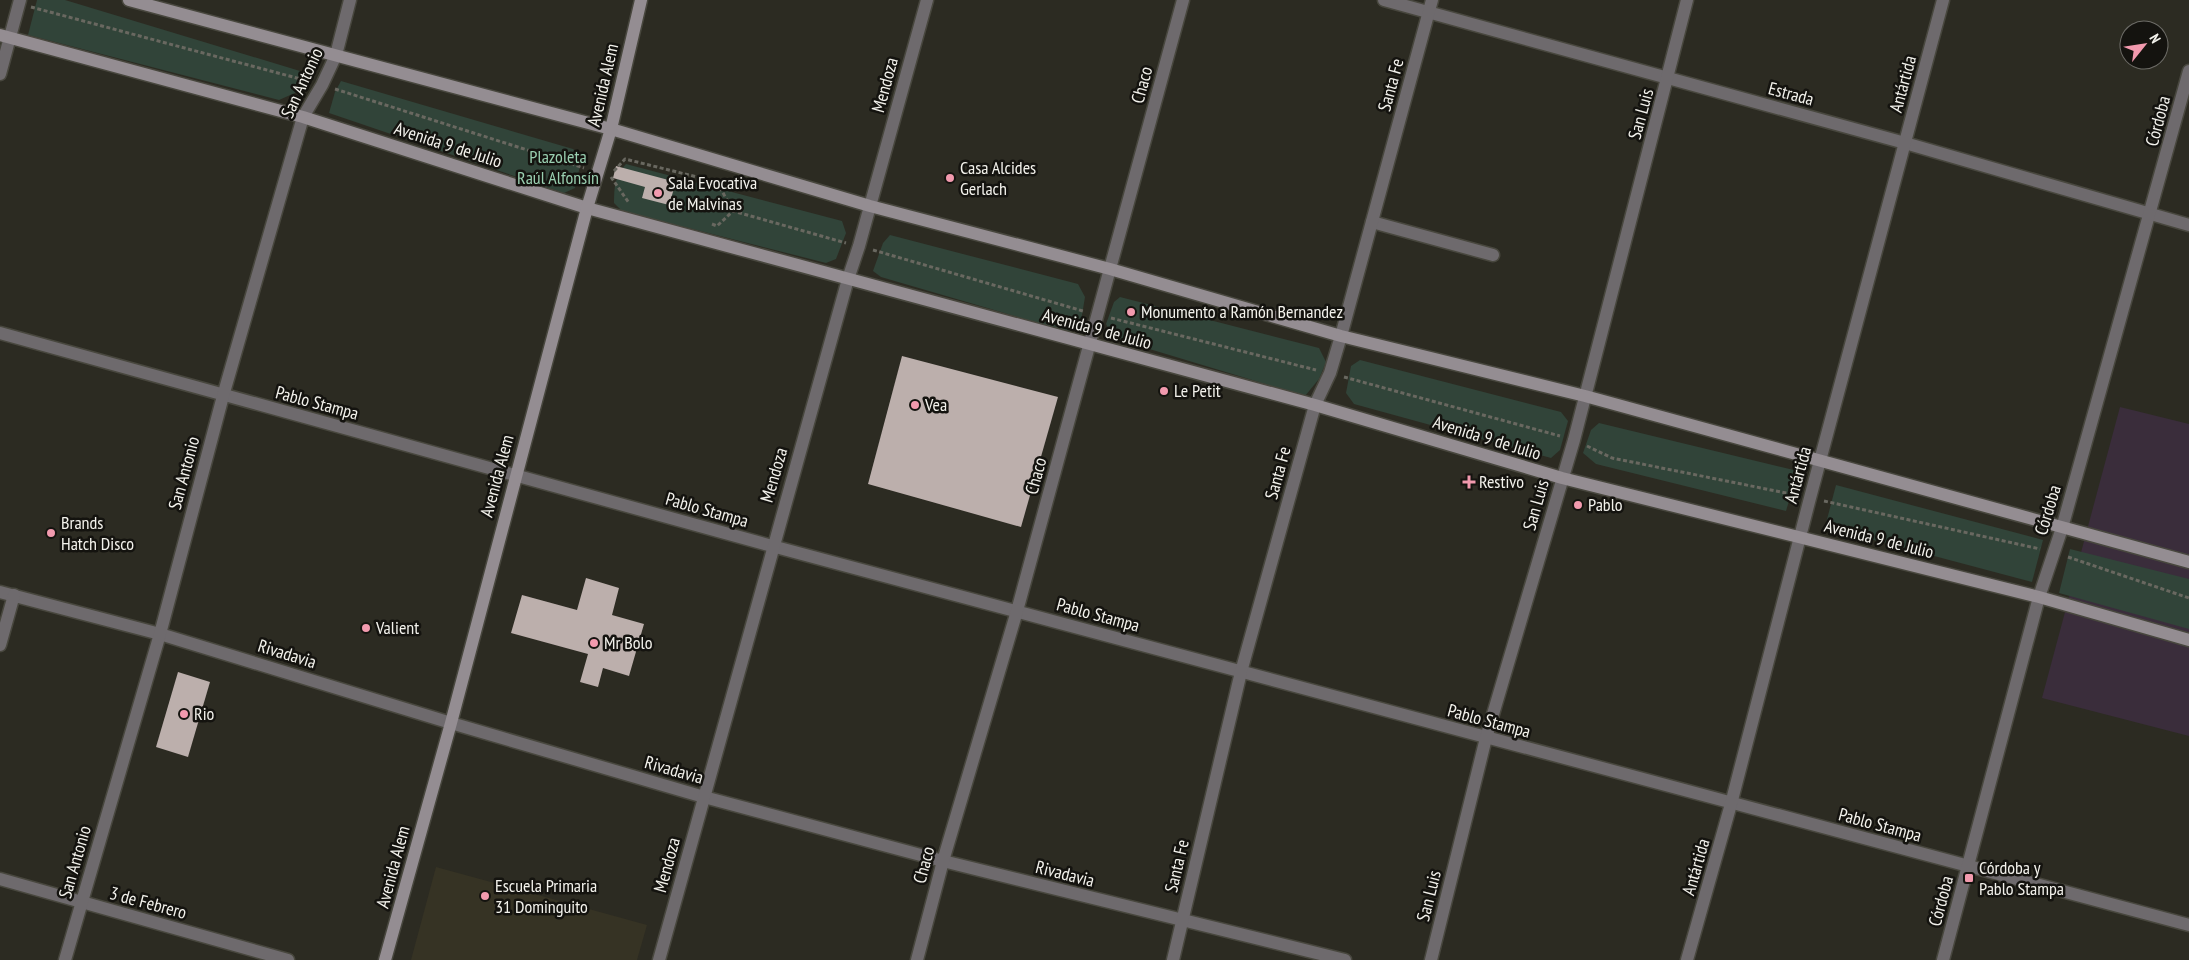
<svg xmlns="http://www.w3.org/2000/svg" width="2189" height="960" viewBox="0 0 2189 960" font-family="'PT Sans Narrow',sans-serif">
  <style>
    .commercial { fill: #3a2d3b }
    .built { fill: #363324 }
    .green { fill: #314439 }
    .building { fill: #bcafac }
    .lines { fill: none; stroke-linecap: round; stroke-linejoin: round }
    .minor-casing { stroke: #48473e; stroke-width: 15 }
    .secondary-casing { stroke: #48473e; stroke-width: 15 }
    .path { stroke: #696860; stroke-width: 3; stroke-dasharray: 4 2.5; stroke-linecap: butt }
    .minor { stroke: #6e6a6d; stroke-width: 12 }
    .secondary { stroke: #948d92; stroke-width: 12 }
    .poi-dot { fill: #f29aae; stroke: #14130f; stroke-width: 2 }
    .labels { text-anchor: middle; stroke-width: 5; stroke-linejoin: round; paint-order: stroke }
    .street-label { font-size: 18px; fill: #f3f2ec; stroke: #14130f }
    .park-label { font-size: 18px; fill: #9ad0b1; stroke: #14130f }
    .poi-label { font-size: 18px; fill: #f3f2ec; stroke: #14130f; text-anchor: start }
  </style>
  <rect width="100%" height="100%" fill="#2c2b22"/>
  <!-- commercial -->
  <path class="commercial" d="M2120,407l69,17v312l-147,-38z"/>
  <!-- built -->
  <path class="built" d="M436,867l211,58 -10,35h-226z"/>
  <!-- green -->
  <g class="green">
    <path d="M37,0h28l235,71 -3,21 -18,8 -251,-65z"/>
    <path d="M341,81l232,68 7,7v10l-5,22 -11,5 -235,-80 6,-21z"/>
    <path d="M626,164l216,57 4,12 -10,26 -10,4 -204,-52 -8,-8c0,-16 1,-28 12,-39z"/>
    <path d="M890,235l188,49 7,13 -4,24 -12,11 -188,-55 -8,-6 10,-28z"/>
    <path d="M1120,297l199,51 7,14 -7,17 -14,17 -192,-58 -7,-14 8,-22z"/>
    <path d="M1360,360l201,52 7,9 -8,29 -9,8 -197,-54 -8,-11 5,-27z"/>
    <path d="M1599,423l199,48 -12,40 -190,-47 -13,-11 8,-23z"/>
    <path d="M1836,485l207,55 -11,42 -207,-55z"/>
    <path d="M2070,549l119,30v50l-130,-36z"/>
  </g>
  <!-- building -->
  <g class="building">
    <path d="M616,166l60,16 -7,23 -27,-7 3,-11 -32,-9z"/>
    <path d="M902,356l156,41 -37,130 -153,-43z"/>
    <path d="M586,578l33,10 -7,27 32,9 -15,52 -26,-8 -5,19 -18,-5 8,-28 -77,-21 11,-38 55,15z"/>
    <path d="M178,672l32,10 -22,75 -32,-10z"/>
  </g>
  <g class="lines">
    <defs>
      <g id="minor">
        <path d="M1384,0l521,143 284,82"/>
        <path d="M0,74l20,-74"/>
        <path d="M1372,222l121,33"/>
        <path d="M0,333l772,213 1417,379"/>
        <path d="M0,592l160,42 291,89 253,74 239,64 402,99"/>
        <path d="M0,645l14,-50"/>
        <path d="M0,879l288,81"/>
        <path d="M65,960l95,-326 63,-238 80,-279 19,-32 14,-30 14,-55"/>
        <path d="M659,960l189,-681 11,-33 68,-246"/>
        <path d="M917,960l26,-99 74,-250 166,-611"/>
        <path d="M1173,960l68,-288 74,-267 15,-32 11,-37 91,-336"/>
        <path d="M1431,960l55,-222 88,-298 113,-440"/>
        <path d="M1687,960l44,-156 79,-306 133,-498"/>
        <path d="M1943,960l96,-363 23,-69 127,-457"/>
      </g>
      <g id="secondary">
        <path d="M129,0l482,129 259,77 240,63 231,67 244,60 604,166"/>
        <path d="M0,35l303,82 284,91 728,197 247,73 477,119 150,43"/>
        <path d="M385,960l66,-237 136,-515 24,-79 30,-129"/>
      </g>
    </defs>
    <!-- minor casing -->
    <use href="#minor" class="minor-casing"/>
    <!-- secondary casing -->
    <use href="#secondary" class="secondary-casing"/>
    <!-- path -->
    <g class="path">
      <path d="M31,7l277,74"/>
      <path d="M335,89l249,79"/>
      <path d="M614,171l11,-12 92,23 16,29 113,32"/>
      <path d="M611,177l18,26"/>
      <path d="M712,224l5,2 16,-15"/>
      <path d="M873,250l210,61"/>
      <path d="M1111,318l205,52"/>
      <path d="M1344,377l216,59"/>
      <path d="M1587,446l25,12 184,37"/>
      <path d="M1824,501l216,48"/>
      <path d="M2068,557l121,41"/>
    </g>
    <!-- minor -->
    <use href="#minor" class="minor"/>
    <!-- secondary -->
    <use href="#secondary" class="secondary"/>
  </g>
  <!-- markers -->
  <g class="poi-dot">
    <circle cx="950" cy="178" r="5"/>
    <circle cx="658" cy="193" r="5"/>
    <circle cx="1131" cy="312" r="5"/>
    <circle cx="1164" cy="391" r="5"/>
    <circle cx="915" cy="405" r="5"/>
    <path d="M1466.5 474.5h5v5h5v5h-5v5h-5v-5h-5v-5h5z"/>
    <circle cx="1578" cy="505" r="5"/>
    <circle cx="51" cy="533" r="5"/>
    <circle cx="366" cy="628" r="5"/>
    <circle cx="594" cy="643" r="5"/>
    <circle cx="184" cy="714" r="5"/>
    <rect x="1964" y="873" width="10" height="10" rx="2.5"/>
    <circle cx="485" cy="896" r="5"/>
  </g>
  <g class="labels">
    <!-- street labels -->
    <g class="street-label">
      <text transform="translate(302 83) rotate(-65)" y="6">San Antonio</text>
      <text transform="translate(1903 84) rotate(-75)" y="6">Antártida</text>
      <text transform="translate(603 85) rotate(-77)" y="6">Avenida Alem</text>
      <text transform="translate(885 85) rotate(-75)" y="6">Mendoza</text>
      <text transform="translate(1142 85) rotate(-75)" y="6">Chaco</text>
      <text transform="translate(1391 85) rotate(-75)" y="6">Santa Fe</text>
      <text transform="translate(1791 94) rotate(15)" y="6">Estrada</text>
      <text transform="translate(1641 114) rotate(-75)" y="6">San Luis</text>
      <text transform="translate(2158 121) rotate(-75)" y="6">Córdoba</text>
      <text transform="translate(448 145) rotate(18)" y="6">Avenida 9 de Julio</text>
      <text transform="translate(1097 329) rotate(15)" y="6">Avenida 9 de Julio</text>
      <text transform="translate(317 403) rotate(15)" y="6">Pablo Stampa</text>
      <text transform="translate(1487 438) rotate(17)" y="6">Avenida 9 de Julio</text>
      <text transform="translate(184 473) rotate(-75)" y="6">San Antonio</text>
      <text transform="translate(1278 473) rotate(-75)" y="6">Santa Fe</text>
      <text transform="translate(774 475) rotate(-74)" y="6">Mendoza</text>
      <text transform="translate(1798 475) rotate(-75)" y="6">Antártida</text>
      <text transform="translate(497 476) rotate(-75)" y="6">Avenida Alem</text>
      <text transform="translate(1036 476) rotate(-75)" y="6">Chaco</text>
      <text transform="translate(1536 505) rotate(-74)" y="6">San Luis</text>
      <text transform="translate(707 510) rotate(16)" y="6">Pablo Stampa</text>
      <text transform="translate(2048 510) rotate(-73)" y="6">Córdoba</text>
      <text transform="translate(1879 539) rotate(14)" y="6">Avenida 9 de Julio</text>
      <text transform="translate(1098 615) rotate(15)" y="6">Pablo Stampa</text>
      <text transform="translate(287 654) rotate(17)" y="6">Rivadavia</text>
      <text transform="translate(1489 721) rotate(15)" y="6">Pablo Stampa</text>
      <text transform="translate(674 770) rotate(16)" y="6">Rivadavia</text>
      <text transform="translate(1880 825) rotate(15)" y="6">Pablo Stampa</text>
      <text transform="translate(75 862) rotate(-74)" y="6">San Antonio</text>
      <text transform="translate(667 865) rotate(-75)" y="6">Mendoza</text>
      <text transform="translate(924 865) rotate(-75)" y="6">Chaco</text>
      <text transform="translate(1177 866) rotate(-77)" y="6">Santa Fe</text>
      <text transform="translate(393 867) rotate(-75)" y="6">Avenida Alem</text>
      <text transform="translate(1696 867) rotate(-74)" y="6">Antártida</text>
      <text transform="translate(1065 874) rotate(14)" y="6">Rivadavia</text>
      <text transform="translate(1429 896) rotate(-76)" y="6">San Luis</text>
      <text transform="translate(1941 901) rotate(-75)" y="6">Córdoba</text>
      <text transform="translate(148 903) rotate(15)" y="6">3 de Febrero</text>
    </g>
    <!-- park labels -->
    <g class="park-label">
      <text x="558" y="163">Plazoleta<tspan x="558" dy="21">Raúl Alfonsín</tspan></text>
    </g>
    <!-- poi labels -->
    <g class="poi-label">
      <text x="960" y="174">Casa Alcides<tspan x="960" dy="21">Gerlach</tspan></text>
      <text x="668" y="189">Sala Evocativa<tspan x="668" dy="21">de Malvinas</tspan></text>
      <text x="1141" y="318">Monumento a Ramón Bernandez</text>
      <text x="1174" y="397">Le Petit</text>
      <text x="925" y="411">Vea</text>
      <text x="1479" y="488">Restivo</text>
      <text x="1588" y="511">Pablo</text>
      <text x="61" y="529">Brands<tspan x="61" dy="21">Hatch Disco</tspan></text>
      <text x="376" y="634">Valient</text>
      <text x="604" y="649">Mr Bolo</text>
      <text x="194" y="720">Rio</text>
      <text x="1979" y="874">Córdoba y<tspan x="1979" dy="21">Pablo Stampa</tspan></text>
      <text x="495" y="892">Escuela Primaria<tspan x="495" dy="21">31 Dominguito</tspan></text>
    </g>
  </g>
  <!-- north arrow -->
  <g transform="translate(2144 45) rotate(60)"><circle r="24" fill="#14130f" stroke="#6d6c67"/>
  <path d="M0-4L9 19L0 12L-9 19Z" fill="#f29aae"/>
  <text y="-8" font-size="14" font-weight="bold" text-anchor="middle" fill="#f3f2ec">N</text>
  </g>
</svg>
